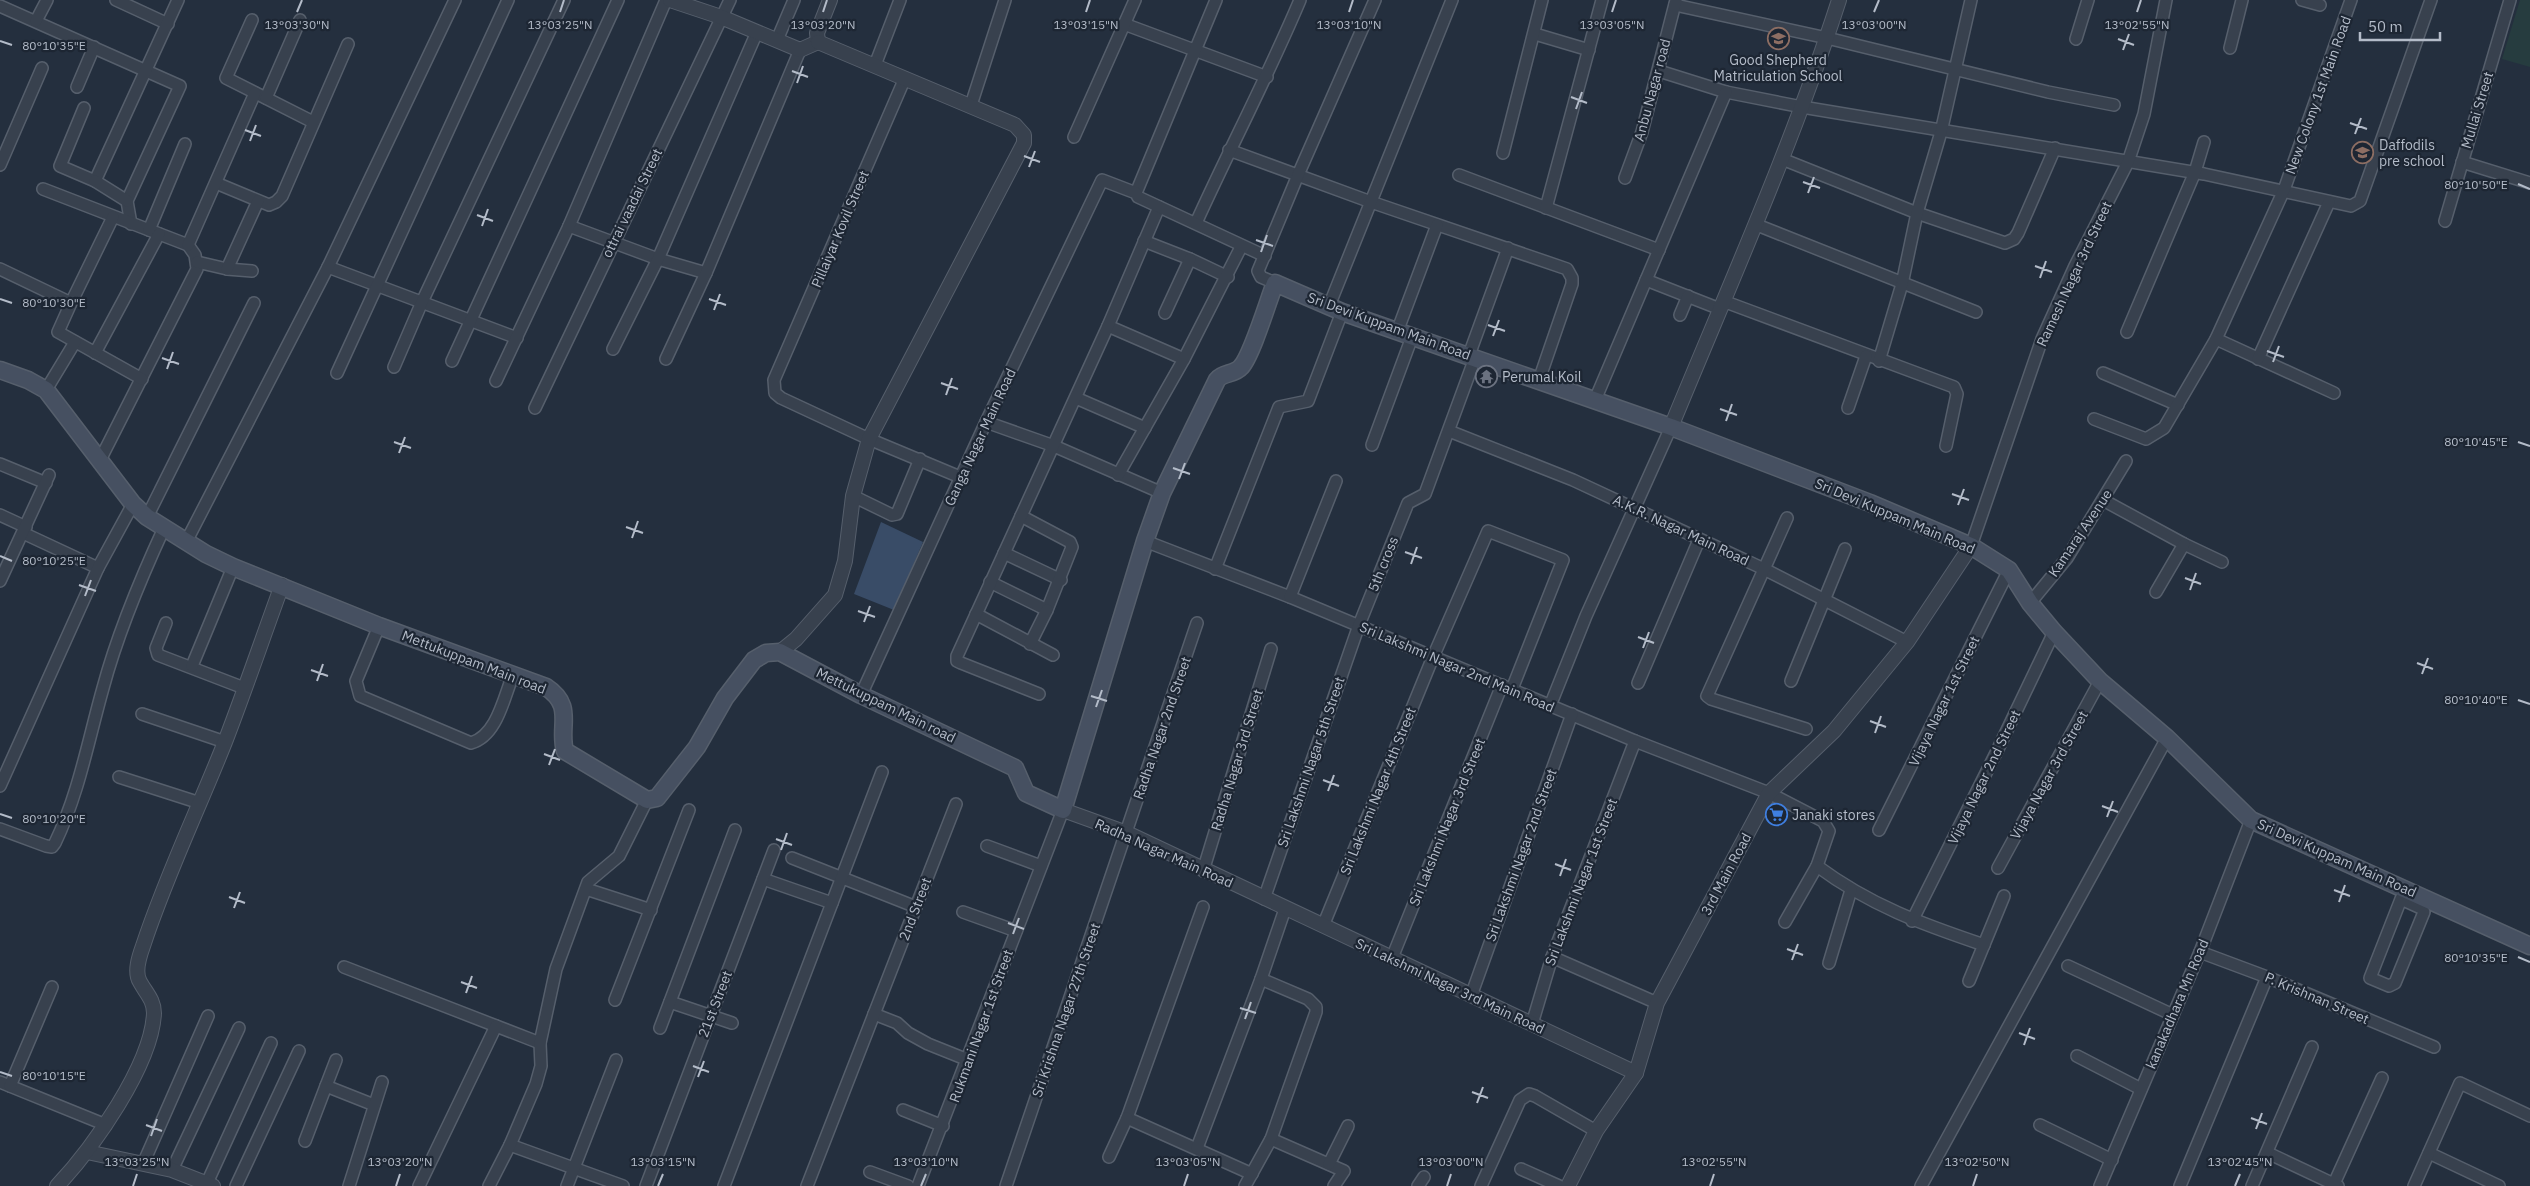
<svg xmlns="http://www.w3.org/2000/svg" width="2530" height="1186" viewBox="0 0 2530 1186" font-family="'IBM Plex Sans',sans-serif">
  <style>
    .green { fill: #263c3f }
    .water { fill: #394c67 }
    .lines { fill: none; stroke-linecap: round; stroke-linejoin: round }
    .minor-casing { stroke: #565f6c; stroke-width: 14 }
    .tertiary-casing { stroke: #565f6c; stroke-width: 16 }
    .secondary-casing { stroke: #565f6c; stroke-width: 19 }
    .minor { stroke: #38414e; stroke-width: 11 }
    .tertiary { stroke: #38414e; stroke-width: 14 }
    .secondary { stroke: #465061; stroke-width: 16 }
    .ticks { fill: none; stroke: #b4bcc9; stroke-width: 2 }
    .labels { text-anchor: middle; stroke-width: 4.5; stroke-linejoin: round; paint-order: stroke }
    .poi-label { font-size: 14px; fill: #b4bcc9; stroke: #1d2633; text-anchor: start }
    .street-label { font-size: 14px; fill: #b4bcc9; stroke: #1d2633 }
    .ticks-label { font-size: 12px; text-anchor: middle; fill: #b4bcc9; stroke: #1d2633; stroke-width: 4.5; stroke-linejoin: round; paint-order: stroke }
  </style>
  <rect width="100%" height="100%" fill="#242f3e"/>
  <!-- green -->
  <path class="green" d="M2520,0h10v67l-28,-8z"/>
  <!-- water -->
  <path class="water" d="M881,522l42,20 -29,68 -40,-16z"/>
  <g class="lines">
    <defs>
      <g id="minor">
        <path d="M116,0l52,24"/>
        <path d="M2302,0l18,5"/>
        <path d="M1675,5l152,33 221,54 66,13"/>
        <path d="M0,6l180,80 -53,115 4,23"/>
        <path d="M252,20l-26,58 87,44"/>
        <path d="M36,21l11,-21"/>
        <path d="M1124,24l143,53"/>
        <path d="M1535,34l54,16"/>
        <path d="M2076,39l12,-39"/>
        <path d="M777,40l17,-40"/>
        <path d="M2230,48l12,-48"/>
        <path d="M875,65l25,-65"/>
        <path d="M1659,71l67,21 76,15 402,67 147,32 9,-5 71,-201"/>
        <path d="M905,78l-131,302 1,13 6,5 88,41 91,38"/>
        <path d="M77,87l17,-40"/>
        <path d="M266,98l34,-78"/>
        <path d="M971,105l34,-105"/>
        <path d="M84,108l-24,58 35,15 83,-181"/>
        <path d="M1074,137l61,-137"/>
        <path d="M1229,150l142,52 196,67 5,9v6l-33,96"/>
        <path d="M1503,153l39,-153"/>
        <path d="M1782,159l135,54 88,30 9,-4 4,-6 37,-85"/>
        <path d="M2462,162l68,21"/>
        <path d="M0,165l42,-97"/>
        <path d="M1459,175l200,75"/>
        <path d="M1625,178l17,-46 34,-132"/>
        <path d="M95,181l32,20"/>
        <path d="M216,183l53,22 7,-3 6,-6 66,-152"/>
        <path d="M43,189l145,56 7,10 2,14 -98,193"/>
        <path d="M1136,193l80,-193"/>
        <path d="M1546,208l56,-208"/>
        <path d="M2445,221l65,-221"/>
        <path d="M1196,223c34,-75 72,-147 104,-223"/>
        <path d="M1757,225l219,87"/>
        <path d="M569,226l89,33 48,14"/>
        <path d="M149,230l36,-86"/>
        <path d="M1144,241l46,18 38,18"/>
        <path d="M188,245l67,-152"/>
        <path d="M197,262l30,7 25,2"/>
        <path d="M328,267l189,71"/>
        <path d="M0,269l71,34 -13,29 84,47"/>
        <path d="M227,269l31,-68"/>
        <path d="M1646,280l74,29"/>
        <path d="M1275,283l-14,-6 -3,-6 40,-96 77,-175"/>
        <path d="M1723,301l231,86 3,7 -11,52"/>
        <path d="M71,303l42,-86"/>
        <path d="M1329,306l123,-306"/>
        <path d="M1165,313l25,-54"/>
        <path d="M1680,315l8,-19"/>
        <path d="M1108,326l76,33"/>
        <path d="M1397,332l40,-107"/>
        <path d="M2127,332l68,-160 9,-30"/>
        <path d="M2216,339l118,54"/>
        <path d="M613,349l45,-90 99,-227"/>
        <path d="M95,353l64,-119"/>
        <path d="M1469,355l39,-107"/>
        <path d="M666,359l40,-86 94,-223"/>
        <path d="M2258,359l71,-157"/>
        <path d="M452,361l166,-361"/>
        <path d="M1879,361l23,-77 15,-71 24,-81 30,-132"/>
        <path d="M394,367l28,-65 142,-302"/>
        <path d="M337,373l171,-373"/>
        <path d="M2103,373l75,32"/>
        <path d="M496,381l73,-155 97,-226"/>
        <path d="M46,390l29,-48"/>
        <path d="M1076,398l69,30"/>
        <path d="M1595,400l131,-308"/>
        <path d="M535,408l195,-408"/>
        <path d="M1848,408l18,-52"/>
        <path d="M2094,419l52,20 18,-11 52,-89 68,-149 67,-190"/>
        <path d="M986,422l68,24 108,47"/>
        <path d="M1449,431l124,49 191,89 143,73"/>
        <path d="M1372,445l40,-108"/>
        <path d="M0,464l46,19"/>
        <path d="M1118,475l66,-116 57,-112"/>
        <path d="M853,496l39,19 5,-1 23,-55"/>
        <path d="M2103,500l81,44 38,18"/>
        <path d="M0,515l26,12"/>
        <path d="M147,517l107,-214"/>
        <path d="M1787,518l-80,178 4,3 95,30"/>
        <path d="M23,533l75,35"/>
        <path d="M1145,541l145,56 345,144 134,52 54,28 6,10 -12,35 -32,56"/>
        <path d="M186,542l142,-275 127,-267"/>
        <path d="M1971,546l71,-207 33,-73 53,-104 16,-48 22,-114"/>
        <path d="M1004,553l57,27"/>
        <path d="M1215,569l64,-162 29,-6 34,-89"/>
        <path d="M0,581l49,-106"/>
        <path d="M990,582l57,28 25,-63 -2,-5 -49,-26"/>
        <path d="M2156,592l28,-48"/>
        <path d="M1290,597l46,-116"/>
        <path d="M2030,603l37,-45 59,-97"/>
        <path d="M976,614l77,41"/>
        <path d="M166,623l-10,25 2,7 86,33"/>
        <path d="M379,626l-23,55 4,15 111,47c26,-7 33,-46 42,-68"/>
        <path d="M1030,644l17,-34"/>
        <path d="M192,666l41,-99"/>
        <path d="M1791,681l54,-132"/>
        <path d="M1638,683l61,-143"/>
        <path d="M1039,694l-78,-31 -4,-2v-5l151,-330 51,-119"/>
        <path d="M861,695l125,-273 116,-242 34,13 2,4 127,59"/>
        <path d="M1550,706l36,-90 85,-189"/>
        <path d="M142,714l83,28"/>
        <path d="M119,777l81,26"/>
        <path d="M0,786l98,-218 35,-64"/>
        <path d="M0,829l46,17 6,1 3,-4c24,-50 33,-102 48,-155 15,-56 37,-108 61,-160"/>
        <path d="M1879,830l130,-260"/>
        <path d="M987,846l54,20"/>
        <path d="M792,858l124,49"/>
        <path d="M1817,866c54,40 105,58 167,79"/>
        <path d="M1998,868l102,-187"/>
        <path d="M1203,871l68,-222"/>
        <path d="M763,879l69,24"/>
        <path d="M586,889l65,21"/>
        <path d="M1264,899l95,-274 49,-122 17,-9 50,-136"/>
        <path d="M2401,899l20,9 3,4 -29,71 -6,3 -19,-8 31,-79 5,-10"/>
        <path d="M1203,907l-76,211 125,56"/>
        <path d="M963,912l53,19"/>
        <path d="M1912,921l86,-172 56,-117"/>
        <path d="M1323,926l110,-269 55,-126 75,29 -51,129"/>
        <path d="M2200,952l67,25 167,70"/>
        <path d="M1552,957l105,46"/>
        <path d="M1392,958l110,-273"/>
        <path d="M1829,963l22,-73"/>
        <path d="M2068,966l105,49"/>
        <path d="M344,967l196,76"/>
        <path d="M1969,981l35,-85"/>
        <path d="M1471,996l101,-282"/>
        <path d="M615,1000l74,-190"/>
        <path d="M670,1002l62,21"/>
        <path d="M874,1014l23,9 11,10 20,11 40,16"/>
        <path d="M1532,1024l20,-67 83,-216"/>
        <path d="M660,1028l75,-198"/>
        <path d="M2077,1056l64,33"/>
        <path d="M0,1082l106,43"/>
        <path d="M10,1086l42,-99"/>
        <path d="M326,1086l10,-26"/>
        <path d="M903,1110l40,16"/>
        <path d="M2040,1125l72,35"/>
        <path d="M1271,1139l73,32 -10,15"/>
        <path d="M305,1141l21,-55 48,19"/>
        <path d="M510,1145l113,41"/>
        <path d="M1197,1148l64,-169"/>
        <path d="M2268,1153l70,33"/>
        <path d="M2429,1153l70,33"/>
        <path d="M1109,1157l18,-39"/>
        <path d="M143,1164l65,-148"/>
        <path d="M1329,1164l19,-38"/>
        <path d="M1521,1169l38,17"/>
        <path d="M172,1170l67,-142"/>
        <path d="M870,1172l38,14"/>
        <path d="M207,1183l64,-140"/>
        <path d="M236,1186l63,-135"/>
        <path d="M349,1186l33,-104"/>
        <path d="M419,1186l77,-160"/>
        <path d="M489,1186l21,-41 26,-61 5,-18 -1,-23 16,-74 32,-87 31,-26 28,-56"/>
        <path d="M567,1186l49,-126"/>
        <path d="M646,1186l128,-336"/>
        <path d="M724,1186l158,-414"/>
        <path d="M807,1186l149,-382"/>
        <path d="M918,1186l145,-376"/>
        <path d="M1006,1186l191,-563"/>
        <path d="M1245,1186l26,-47 45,-127v-5l-8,-8 -47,-20 24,-70"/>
        <path d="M1418,1186l6,-9"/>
        <path d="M1481,1186l39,-86 9,-6 6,2 61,35"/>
        <path d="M1921,1186l246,-448"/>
        <path d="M2100,1186l100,-234 51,-132"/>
        <path d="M2180,1186l87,-209"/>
        <path d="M2252,1186l60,-139"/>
        <path d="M2333,1186l49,-108"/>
        <path d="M2414,1186l46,-103 70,33"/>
      </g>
      <g id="tertiary">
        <path d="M670,0l51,17 79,33 18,-8"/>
        <path d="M818,42l-1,-9 13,-33"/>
        <path d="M1671,427c58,-141 121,-281 168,-427"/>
        <path d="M780,652l16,-13 39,-44 10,-34 8,-65 16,-57 155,-296v-8l-9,-10 -197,-83"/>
        <path d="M1063,810l64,23 509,240"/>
        <path d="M87,1152l85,18 41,16"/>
        <path d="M57,1186c35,-37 95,-121 97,-173 0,-13 -8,-20 -14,-31 -6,-10 -1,-25 3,-36 23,-70 55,-136 82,-204 20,-52 38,-105 57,-157"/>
        <path d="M1568,1186l28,-55 40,-58 21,-70 112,-210 65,-62 73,-89 64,-96"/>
      </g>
      <path id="secondary" d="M0,370l28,10 18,10 87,114 14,13 59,37 27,13 146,59 167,61c29,19 12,39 19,64l82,49 10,-2 40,-51 28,-49 29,-38 12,-7 14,-1 81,43 154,73 11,25 37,17 82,-269 17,-48 55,-113c6,-8 17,-5 24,-13 11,-12 27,-66 34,-84l67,29 329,115 199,76 101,43 38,24 21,33 24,29 46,49 67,57 84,82 279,126"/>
    </defs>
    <!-- minor casing -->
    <use href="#minor" class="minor-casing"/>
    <!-- tertiary casing -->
    <use href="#tertiary" class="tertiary-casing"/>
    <!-- secondary casing -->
    <use href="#secondary" class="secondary-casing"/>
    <!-- minor -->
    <use href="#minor" class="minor"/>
    <!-- tertiary -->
    <use href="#tertiary" class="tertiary"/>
    <!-- secondary -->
    <use href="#secondary" class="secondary"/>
  </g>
  <!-- ticks -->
  <path class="ticks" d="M297,12l5,-12M560,12l4,-12M823,12l4,-12M1086,12l4,-12M1349,12l4,-12M1612,12l4,-12M1874,12l5,-12M2137,12l4,-12M2118,39l16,6M0,41l12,4M2123,50l6,-16M792,71l16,6M797,83l6,-17M1571,97l16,6M1576,109l6,-17M2350,123l17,6M245,130l16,6M2355,134l6,-16M250,141l6,-16M1024,156l16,6M1029,167l6,-16M1803,182l17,6M2518,184l12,5M1808,193l6,-16M477,215l16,6M482,226l6,-17M1256,240l17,6M1261,252l6,-17M2035,266l17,6M2040,278l6,-17M0,299l12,4M709,299l17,6M714,310l6,-16M1488,325l17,6M1493,336l6,-16M2267,351l17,6M162,358l17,6M2273,362l6,-16M167,369l6,-17M941,383l17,6M946,395l6,-17M1720,409l17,6M1726,421l6,-17M394,442l17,6M2518,442l12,4M399,453l6,-16M1173,468l17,6M1179,479l6,-16M1952,494l17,6M1958,505l6,-16M626,527l17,6M632,538l6,-17M1405,552l17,6M0,556l12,5M1411,564l6,-17M2185,578l16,6M79,585l17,6M2190,590l6,-17M85,596l6,-16M858,611l17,6M864,622l6,-16M1638,637l16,6M1643,648l6,-16M2417,663l16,6M311,670l17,6M2422,674l6,-16M317,681l6,-17M1091,696l16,5M2518,700l12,4M1096,707l6,-17M1870,721l16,6M1875,733l6,-17M544,754l16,6M549,765l6,-16M1323,780l16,6M1328,791l6,-16M2102,806l16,6M0,814l12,4M2107,817l6,-16M776,839l16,6M781,850l6,-17M1555,864l16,6M1560,876l6,-17M2334,890l16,6M229,897l16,6M2339,902l6,-17M234,908l6,-16M1008,923l16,6M1013,934l6,-16M1787,949l16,6M2518,957l12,5M1792,960l6,-16M461,982l16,6M466,993l6,-17M1240,1008l16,5M1245,1019l6,-17M2019,1033l16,6M2024,1045l6,-17M693,1066l16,6M0,1072l12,4M698,1077l6,-16M1472,1092l16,6M1477,1103l6,-16M2251,1118l16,6M146,1125l16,6M2256,1129l6,-16M151,1136l6,-17M133,1186l4,-12M396,1186l4,-12M658,1186l5,-12M921,1186l5,-12M1184,1186l4,-12M1447,1186l4,-12M1710,1186l4,-12M1973,1186l4,-12M2235,1186l5,-12"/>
  <!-- icons -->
  <defs>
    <symbol id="school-ring" viewBox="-11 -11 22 22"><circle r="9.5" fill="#1d2633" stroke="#8d6e63" stroke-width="1.5"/><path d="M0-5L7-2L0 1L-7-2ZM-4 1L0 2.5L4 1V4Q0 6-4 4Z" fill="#8d6e63"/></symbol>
    <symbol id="temple-ring" viewBox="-11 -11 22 22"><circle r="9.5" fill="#1d2633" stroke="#6b7280" stroke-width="1.5"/><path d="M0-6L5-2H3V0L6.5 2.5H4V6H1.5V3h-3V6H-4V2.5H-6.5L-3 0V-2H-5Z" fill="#6b7280"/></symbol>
    <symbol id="supermarket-ring" viewBox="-11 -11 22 22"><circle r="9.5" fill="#1d2633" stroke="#3f7fe0" stroke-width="1.5"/><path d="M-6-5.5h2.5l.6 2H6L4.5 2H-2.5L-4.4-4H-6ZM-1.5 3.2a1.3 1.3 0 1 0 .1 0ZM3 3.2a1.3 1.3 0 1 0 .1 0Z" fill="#3f7fe0"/></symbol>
  </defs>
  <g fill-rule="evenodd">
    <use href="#school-ring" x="1766" y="26" width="25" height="25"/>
    <use href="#school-ring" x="2350" y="140" width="25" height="25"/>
    <use href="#temple-ring" x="1474" y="364" width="25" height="25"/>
    <use href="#supermarket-ring" x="1764" y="802" width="25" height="25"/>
  </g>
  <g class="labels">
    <!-- poi labels -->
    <g class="poi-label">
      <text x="1778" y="65" text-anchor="middle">Good Shepherd<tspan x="1778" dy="16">Matriculation School</tspan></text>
      <text x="2379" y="150">Daffodils<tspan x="2379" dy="16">pre school</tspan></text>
      <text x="1502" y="382">Perumal Koil</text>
      <text x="1792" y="820">Janaki stores</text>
    </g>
    <!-- street labels -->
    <g class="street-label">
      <text transform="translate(1652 90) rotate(-75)" y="5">Anbu Nagar road</text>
      <text transform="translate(2318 95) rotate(-70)" y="5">New Colony 1st Main Road</text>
      <text transform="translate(2477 110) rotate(-73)" y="5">Mullai Street</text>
      <text transform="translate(632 203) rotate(-64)" y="5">ottrai vaadai Street</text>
      <text transform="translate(840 229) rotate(-67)" y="5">Pillaiyar Kovil Street</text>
      <text transform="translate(2074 274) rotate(-65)" y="5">Ramesh Nagar 3rd Street</text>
      <text transform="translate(1389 326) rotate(20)" y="5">Sri Devi Kuppam Main Road</text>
      <text transform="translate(980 437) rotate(-65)" y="5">Ganga Nagar Main Road</text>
      <text transform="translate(1895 516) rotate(23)" y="5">Sri Devi Kuppam Main Road</text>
      <text transform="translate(1681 530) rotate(25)" y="5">A.K.R. Nagar Main Road</text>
      <text transform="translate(2080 533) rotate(-56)" y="5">Kamaraj Avenue</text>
      <text transform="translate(1383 564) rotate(-68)" y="5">5th cross</text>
      <text transform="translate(474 662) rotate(21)" y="5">Mettukuppam Main road</text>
      <text transform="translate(1457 667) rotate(23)" y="5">Sri Lakshmi Nagar 2nd Main Road</text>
      <text transform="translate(1944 701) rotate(-64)" y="5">Vijaya Nagar 1st Street</text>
      <text transform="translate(886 705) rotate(26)" y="5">Mettukuppam Main road</text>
      <text transform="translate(1162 728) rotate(-71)" y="5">Radha Nagar 2nd Street</text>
      <text transform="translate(1237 760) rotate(-73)" y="5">Radha Nagar 3rd Street</text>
      <text transform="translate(1311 762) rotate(-71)" y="5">Sri Lakshmi Nagar 5th Street</text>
      <text transform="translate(2049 775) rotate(-61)" y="5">Vijaya Nagar 3rd Street</text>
      <text transform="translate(1984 777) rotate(-64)" y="5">Vijaya Nagar 2nd Street</text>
      <text transform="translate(1378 791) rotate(-68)" y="5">Sri Lakshmi Nagar 4th Street</text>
      <text transform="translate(1447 822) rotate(-68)" y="5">Sri Lakshmi Nagar 3rd Street</text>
      <text transform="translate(1164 853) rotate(24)" y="5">Radha Nagar Main Road</text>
      <text transform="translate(1521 855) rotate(-70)" y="5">Sri Lakshmi Nagar 2nd Street</text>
      <text transform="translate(2337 858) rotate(24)" y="5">Sri Devi Kuppam Main Road</text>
      <text transform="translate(1726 874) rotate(-62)" y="5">3rd Main Road</text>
      <text transform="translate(1581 882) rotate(-69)" y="5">Sri Lakshmi Nagar 1st Street</text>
      <text transform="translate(915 909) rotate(-69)" y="5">2nd Street</text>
      <text transform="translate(1450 986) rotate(25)" y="5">Sri Lakshmi Nagar 3rd Main Road</text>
      <text transform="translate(2317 998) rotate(23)" y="5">P. Krishnan Street</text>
      <text transform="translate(715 1004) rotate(-69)" y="5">21st Street</text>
      <text transform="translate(2177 1004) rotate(-67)" y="5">kanakadhara Mn Road</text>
      <text transform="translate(1066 1010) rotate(-71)" y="5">Sri Krishna Nagar 27th Street</text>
      <text transform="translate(981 1026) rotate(-70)" y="5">Rukmani Nagar 1st Street</text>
    </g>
  </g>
  <g class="ticks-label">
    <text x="297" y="29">13°03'30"N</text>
    <text x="560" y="29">13°03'25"N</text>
    <text x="823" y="29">13°03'20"N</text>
    <text x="1086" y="29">13°03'15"N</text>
    <text x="1349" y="29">13°03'10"N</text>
    <text x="1612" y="29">13°03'05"N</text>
    <text x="1874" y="29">13°03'00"N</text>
    <text x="2137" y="29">13°02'55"N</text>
    <text x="54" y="50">80°10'35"E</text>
    <text x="2476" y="189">80°10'50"E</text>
    <text x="54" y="307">80°10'30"E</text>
    <text x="2476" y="446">80°10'45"E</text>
    <text x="54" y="565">80°10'25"E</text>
    <text x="2476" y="704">80°10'40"E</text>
    <text x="54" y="823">80°10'20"E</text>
    <text x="2476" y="962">80°10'35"E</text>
    <text x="54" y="1080">80°10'15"E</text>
    <text x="137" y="1166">13°03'25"N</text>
    <text x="400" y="1166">13°03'20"N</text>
    <text x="663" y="1166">13°03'15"N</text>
    <text x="926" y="1166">13°03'10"N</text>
    <text x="1188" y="1166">13°03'05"N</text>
    <text x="1451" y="1166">13°03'00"N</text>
    <text x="1714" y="1166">13°02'55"N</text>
    <text x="1977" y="1166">13°02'50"N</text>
    <text x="2240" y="1166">13°02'45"N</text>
  </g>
  <!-- scale -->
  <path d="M2360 32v8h80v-8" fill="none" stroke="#b4bcc9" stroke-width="2.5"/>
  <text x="2368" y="32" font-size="15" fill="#b4bcc9" stroke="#1d2633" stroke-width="4" paint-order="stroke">50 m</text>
</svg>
